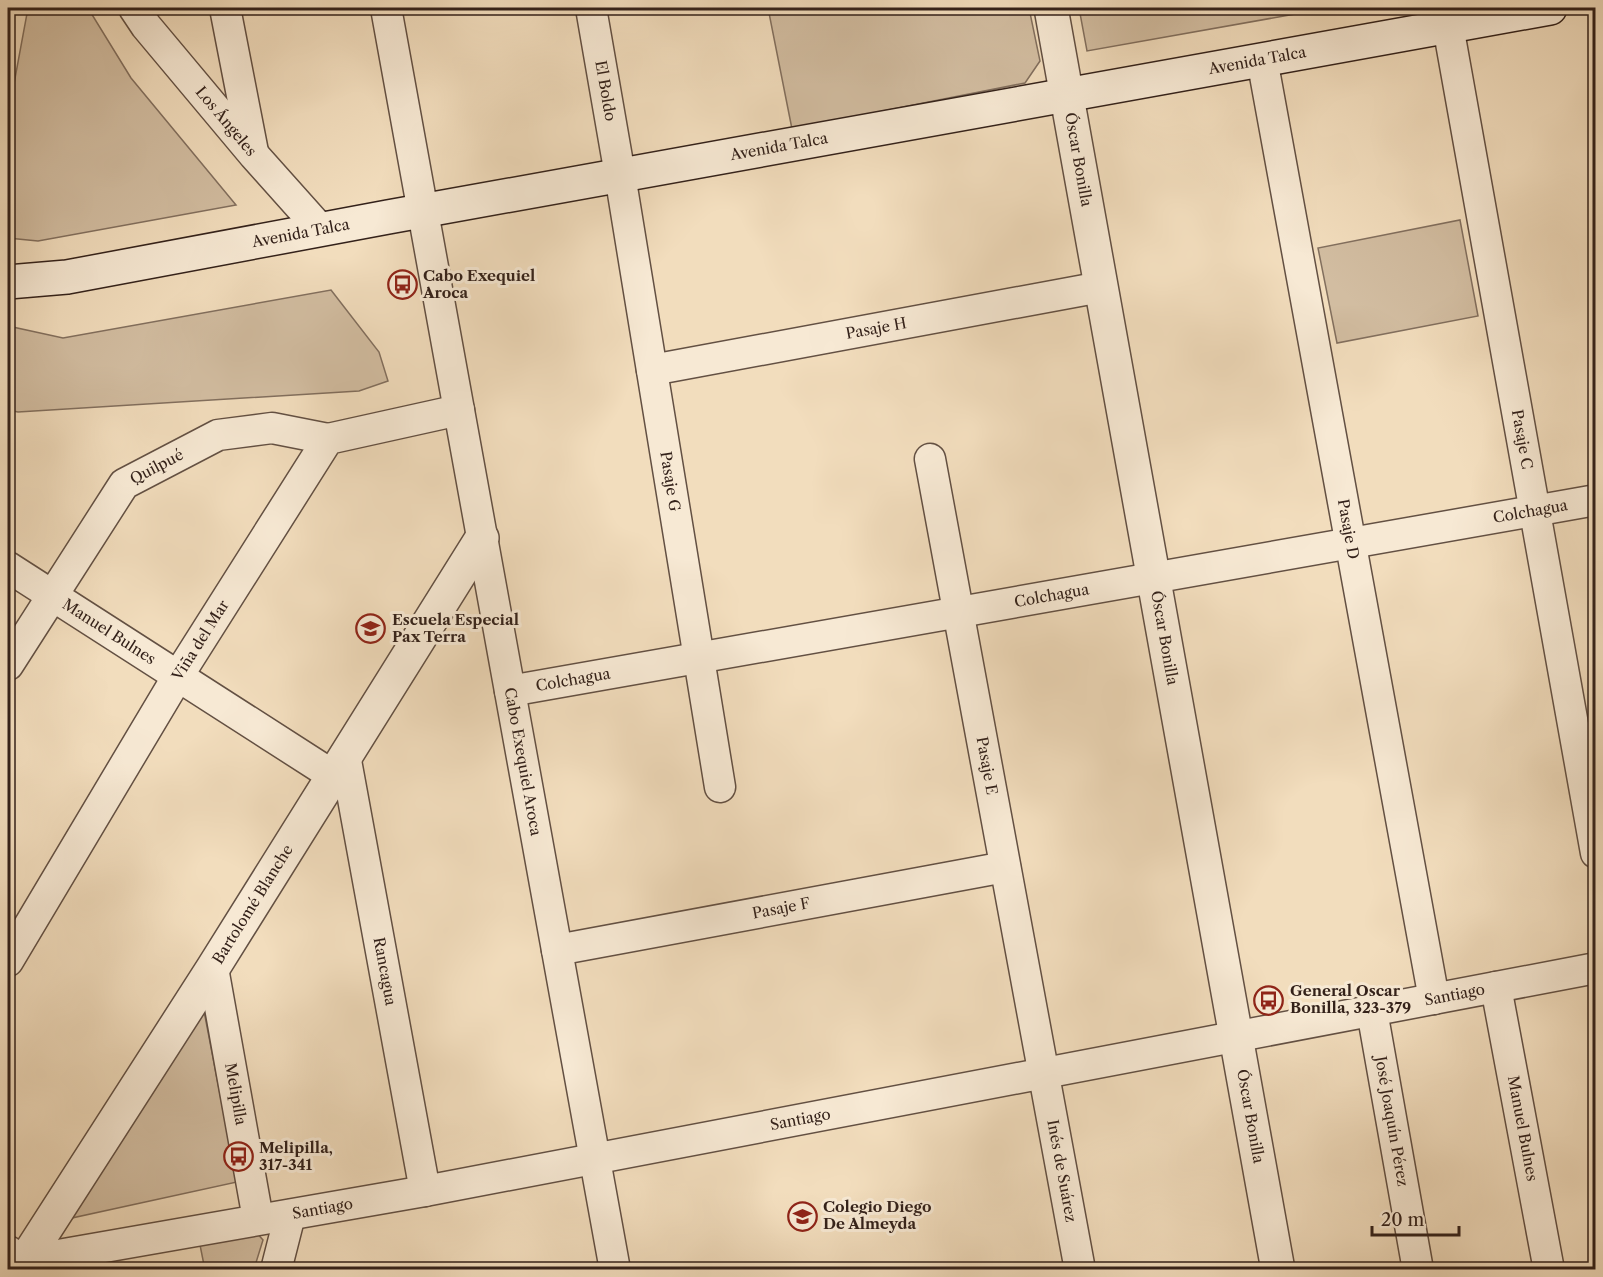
<svg xmlns="http://www.w3.org/2000/svg" width="1603" height="1277" viewBox="0 0 1603 1277" font-family="'Libre Caslon Text',serif">
  <style>
    .green { fill: #d2bda1; stroke: #826f5e; stroke-width: 1.5 }
    .lines { fill: none; stroke-linecap: round; stroke-linejoin: round }
    .minor-casing { stroke: #635043; stroke-width: 33 }
    .tertiary-casing { stroke: #635043; stroke-width: 36 }
    .secondary-casing { stroke: #33211a; stroke-width: 36 }
    .minor { stroke: #f7e9d4; stroke-width: 30 }
    .tertiary { stroke: #f7e9d4; stroke-width: 33 }
    .secondary { stroke: #f7e9d4; stroke-width: 33 }
    .labels { text-anchor: middle; stroke-width: 6; stroke-linejoin: round; paint-order: stroke }
    .street-label { font-size: 15px; fill: #33211a; stroke: #f7e9d4 }
    .poi-label { font-size: 15px; font-weight: bold; fill: #33211a; stroke: #f7e9d4; text-anchor: start }
  </style>
  <rect width="100%" height="100%" fill="#f2ddbd"/>
  <filter id="stains"><feTurbulence type="fractalNoise" baseFrequency=".00333" numOctaves="4"/><feColorMatrix values="0 0 0 0 .2 0 0 0 0 .09 0 0 0 0 .02 0 0 0 .5 -.17"/></filter>
  <radialGradient id="worn" r=".72"><stop offset=".6" stop-color="#630" stop-opacity="0"/><stop offset="1" stop-color="#630" stop-opacity=".3"/></radialGradient>
  <!-- green -->
  <g class="green">
    <path d="M28,8h60l43,70 105,127 -198,36 -30,-3v-122z"/>
    <path d="M768,8h261l11,53 -15,22 -233,46z"/>
    <path d="M1079,8h250l-242,43z"/>
    <path d="M1460,220l18,96 -141,27 -19,-95z"/>
    <path d="M331,290l48,62 9,29 -29,10 -341,21 -10,-2v-84l55,12z"/>
    <path d="M203,1006l34,176 -179,39z"/>
    <path d="M255,1231l8,9 -9,29 -49,1 -6,-30z"/>
  </g>
  <g class="lines">
    <defs>
      <g id="minor">
        <path id="s1" d="M134,8l12,18 108,129 67,75"/>
        <path d="M225,8l28,144"/>
        <path id="s2" d="M386,8l229,1262"/>
        <path id="s3" d="M591,8l29,167 100,612"/>
        <path id="s4" d="M1448,26l148,827"/>
        <path id="s5" d="M1262,59l172,940"/>
        <path id="s6" d="M652,370l449,-83"/>
        <path id="s7" d="M930,459l150,811"/>
        <path id="s8" d="M8,567l324,208"/>
        <path id="s9" d="M8,665l116,-181 94,-49 54,-7 56,11"/>
        <path id="s10" d="M510,691l1086,-191"/>
        <path id="s11" d="M345,755l80,436"/>
        <path id="s12" d="M557,950l448,-83"/>
        <path id="s13" d="M8,961l170,-285 150,-237 131,-29"/>
        <path id="s14" d="M213,968l45,251"/>
        <path id="s15" d="M1496,987l53,283"/>
        <path id="s16" d="M1372,1011l46,259"/>
        <path id="s17" d="M8,1251l16,10 401,-70 1171,-223"/>
        <path d="M276,1270l14,-55"/>
      </g>
      <g id="tertiary">
        <path id="s18" d="M1051,8l227,1262"/>
        <path id="s19" d="M19,1270l194,-302 269,-430"/>
      </g>
      <g id="secondary">
        <path id="s20" d="M8,282l59,-5 321,-60 1162,-209"/>
      </g>
    </defs>
    <!-- minor casing -->
    <use href="#minor" class="minor-casing"/>
    <!-- tertiary casing -->
    <use href="#tertiary" class="tertiary-casing"/>
    <!-- secondary casing -->
    <use href="#secondary" class="secondary-casing"/>
    <!-- minor -->
    <use href="#minor" class="minor"/>
    <!-- tertiary -->
    <use href="#tertiary" class="tertiary"/>
    <!-- secondary -->
    <use href="#secondary" class="secondary"/>
  </g>
  <!-- icons -->
  <defs>
    <symbol id="bus-ring" viewBox="-11 -11 22 22"><circle r="9.5" fill="#f7e9d4" stroke="#8f2418" stroke-width="1.5"/><path d="M-5-6H5V4H4V6H2V4H-2V6H-4V4H-5ZM-3.5-4V0h7V-4ZM-3.5 1.2v1.5H-2V1.2ZM2 1.2v1.5H3.5V1.2Z" fill="#8f2418"/></symbol>
    <symbol id="school-ring" viewBox="-11 -11 22 22"><circle r="9.5" fill="#f7e9d4" stroke="#8f2418" stroke-width="1.5"/><path d="M0-5L7-2L0 1L-7-2ZM-4 1L0 2.5L4 1V4Q0 6-4 4Z" fill="#8f2418"/></symbol>
  </defs>
  <g fill-rule="evenodd">
    <use href="#bus-ring" x="386" y="268" width="33" height="33"/>
    <use href="#school-ring" x="354" y="612" width="33" height="33"/>
    <use href="#bus-ring" x="1252" y="984" width="33" height="33"/>
    <use href="#bus-ring" x="222" y="1140" width="33" height="33"/>
    <use href="#school-ring" x="786" y="1200" width="33" height="33"/>
  </g>
  <g class="labels">
    <!-- street labels -->
    <g class="street-label">
      <text dy="5" stroke="none"><textPath href="#s20" startOffset="1269">Avenida Talca</textPath></text>
      <text dy="5" stroke="none"><textPath href="#s3" startOffset="84">El Boldo</textPath></text>
      <text dy="5" stroke="none"><textPath href="#s1" startOffset="146">Los Ángeles</textPath></text>
      <text dy="5" stroke="none"><textPath href="#s20" startOffset="783">Avenida Talca</textPath></text>
      <text dy="5" stroke="none"><textPath href="#s18" startOffset="154">Óscar Bonilla</textPath></text>
      <text dy="5" stroke="none"><textPath href="#s20" startOffset="297">Avenida Talca</textPath></text>
      <text dy="5" stroke="none"><textPath href="#s6" startOffset="228">Pasaje H</textPath></text>
      <text dy="5" stroke="none"><textPath href="#s4" startOffset="420">Pasaje C</textPath></text>
      <text dy="5" stroke="none"><textPath href="#s9" startOffset="252">Quilpué</textPath></text>
      <text dy="5" stroke="none"><textPath href="#s3" startOffset="480">Pasaje G</textPath></text>
      <text dy="5" stroke="none"><textPath href="#s10" startOffset="1036">Colchagua</textPath></text>
      <text dy="5" stroke="none"><textPath href="#s5" startOffset="478">Pasaje D</textPath></text>
      <text dy="5" stroke="none"><textPath href="#s10" startOffset="550">Colchagua</textPath></text>
      <text dy="5" stroke="none"><textPath href="#s8" startOffset="120">Manuel Bulnes</textPath></text>
      <text dy="5" stroke="none"><textPath href="#s18" startOffset="640">Óscar Bonilla</textPath></text>
      <text dy="5" stroke="none"><textPath href="#s13" startOffset="374">Viña del Mar</textPath></text>
      <text dy="5" stroke="none"><textPath href="#s10" startOffset="64">Colchagua</textPath></text>
      <text dy="5" stroke="none"><textPath href="#s2" startOffset="766">Cabo Exequiel Aroca</textPath></text>
      <text dy="5" stroke="none"><textPath href="#s7" startOffset="312">Pasaje E</textPath></text>
      <text dy="5" stroke="none"><textPath href="#s19" startOffset="434">Bartolomé Blanche</textPath></text>
      <text dy="5" stroke="none"><textPath href="#s12" startOffset="228">Pasaje F</textPath></text>
      <text dy="5" stroke="none"><textPath href="#s11" startOffset="220">Rancagua</textPath></text>
      <text dy="5" stroke="none"><textPath href="#s17" startOffset="1474">Santiago</textPath></text>
      <text dy="5" stroke="none"><textPath href="#s14" startOffset="128">Melipilla</textPath></text>
      <text dy="5" stroke="none"><textPath href="#s18" startOffset="1126">Óscar Bonilla</textPath></text>
      <text dy="5" stroke="none"><textPath href="#s17" startOffset="808">Santiago</textPath></text>
      <text dy="5" stroke="none"><textPath href="#s16" startOffset="112">José Joaquín Pérez</textPath></text>
      <text dy="5" stroke="none"><textPath href="#s15" startOffset="144">Manuel Bulnes</textPath></text>
      <text dy="5" stroke="none"><textPath href="#s7" startOffset="724">Inés de Suárez</textPath></text>
      <text dy="5" stroke="none"><textPath href="#s17" startOffset="322">Santiago</textPath></text>
    </g>
    <!-- poi labels -->
    <g class="poi-label">
      <text x="423" y="281">Cabo Exequiel<tspan x="423" dy="17">Aroca</tspan></text>
      <text x="392" y="625">Escuela Especial<tspan x="392" dy="17">Pax Terra</tspan></text>
      <text x="1290" y="996">General Oscar<tspan x="1290" dy="17">Bonilla, 323-379</tspan></text>
      <text x="259" y="1153">Melipilla,<tspan x="259" dy="17">317-341</tspan></text>
      <text x="823" y="1212">Colegio Diego<tspan x="823" dy="17">De Almeyda</tspan></text>
    </g>
  </g>
  <!-- margin -->
  <rect width="1603" height="1277" fill="none" stroke="#f2ddbd" stroke-width="30"/>
  <rect x="9" y="9" width="1585" height="1259" fill="none" stroke="#33211a" stroke-width="3"/>
  <rect x="15" y="15" width="1573" height="1247" fill="none" stroke="#33211a" stroke-width="1.5"/>
  <!-- scale -->
  <path d="M1372 1226v9h87v-9" fill="none" stroke="#33211a" stroke-width="3"/>
  <text x="1381" y="1226" font-size="18" fill="#33211a" stroke="#f7e9d4" stroke-width="4.5" paint-order="stroke">20 m</text>
  <rect width="100%" height="100%" filter="url(#stains)"/>
  <rect width="100%" height="100%" fill="url(#worn)"/>
</svg>
